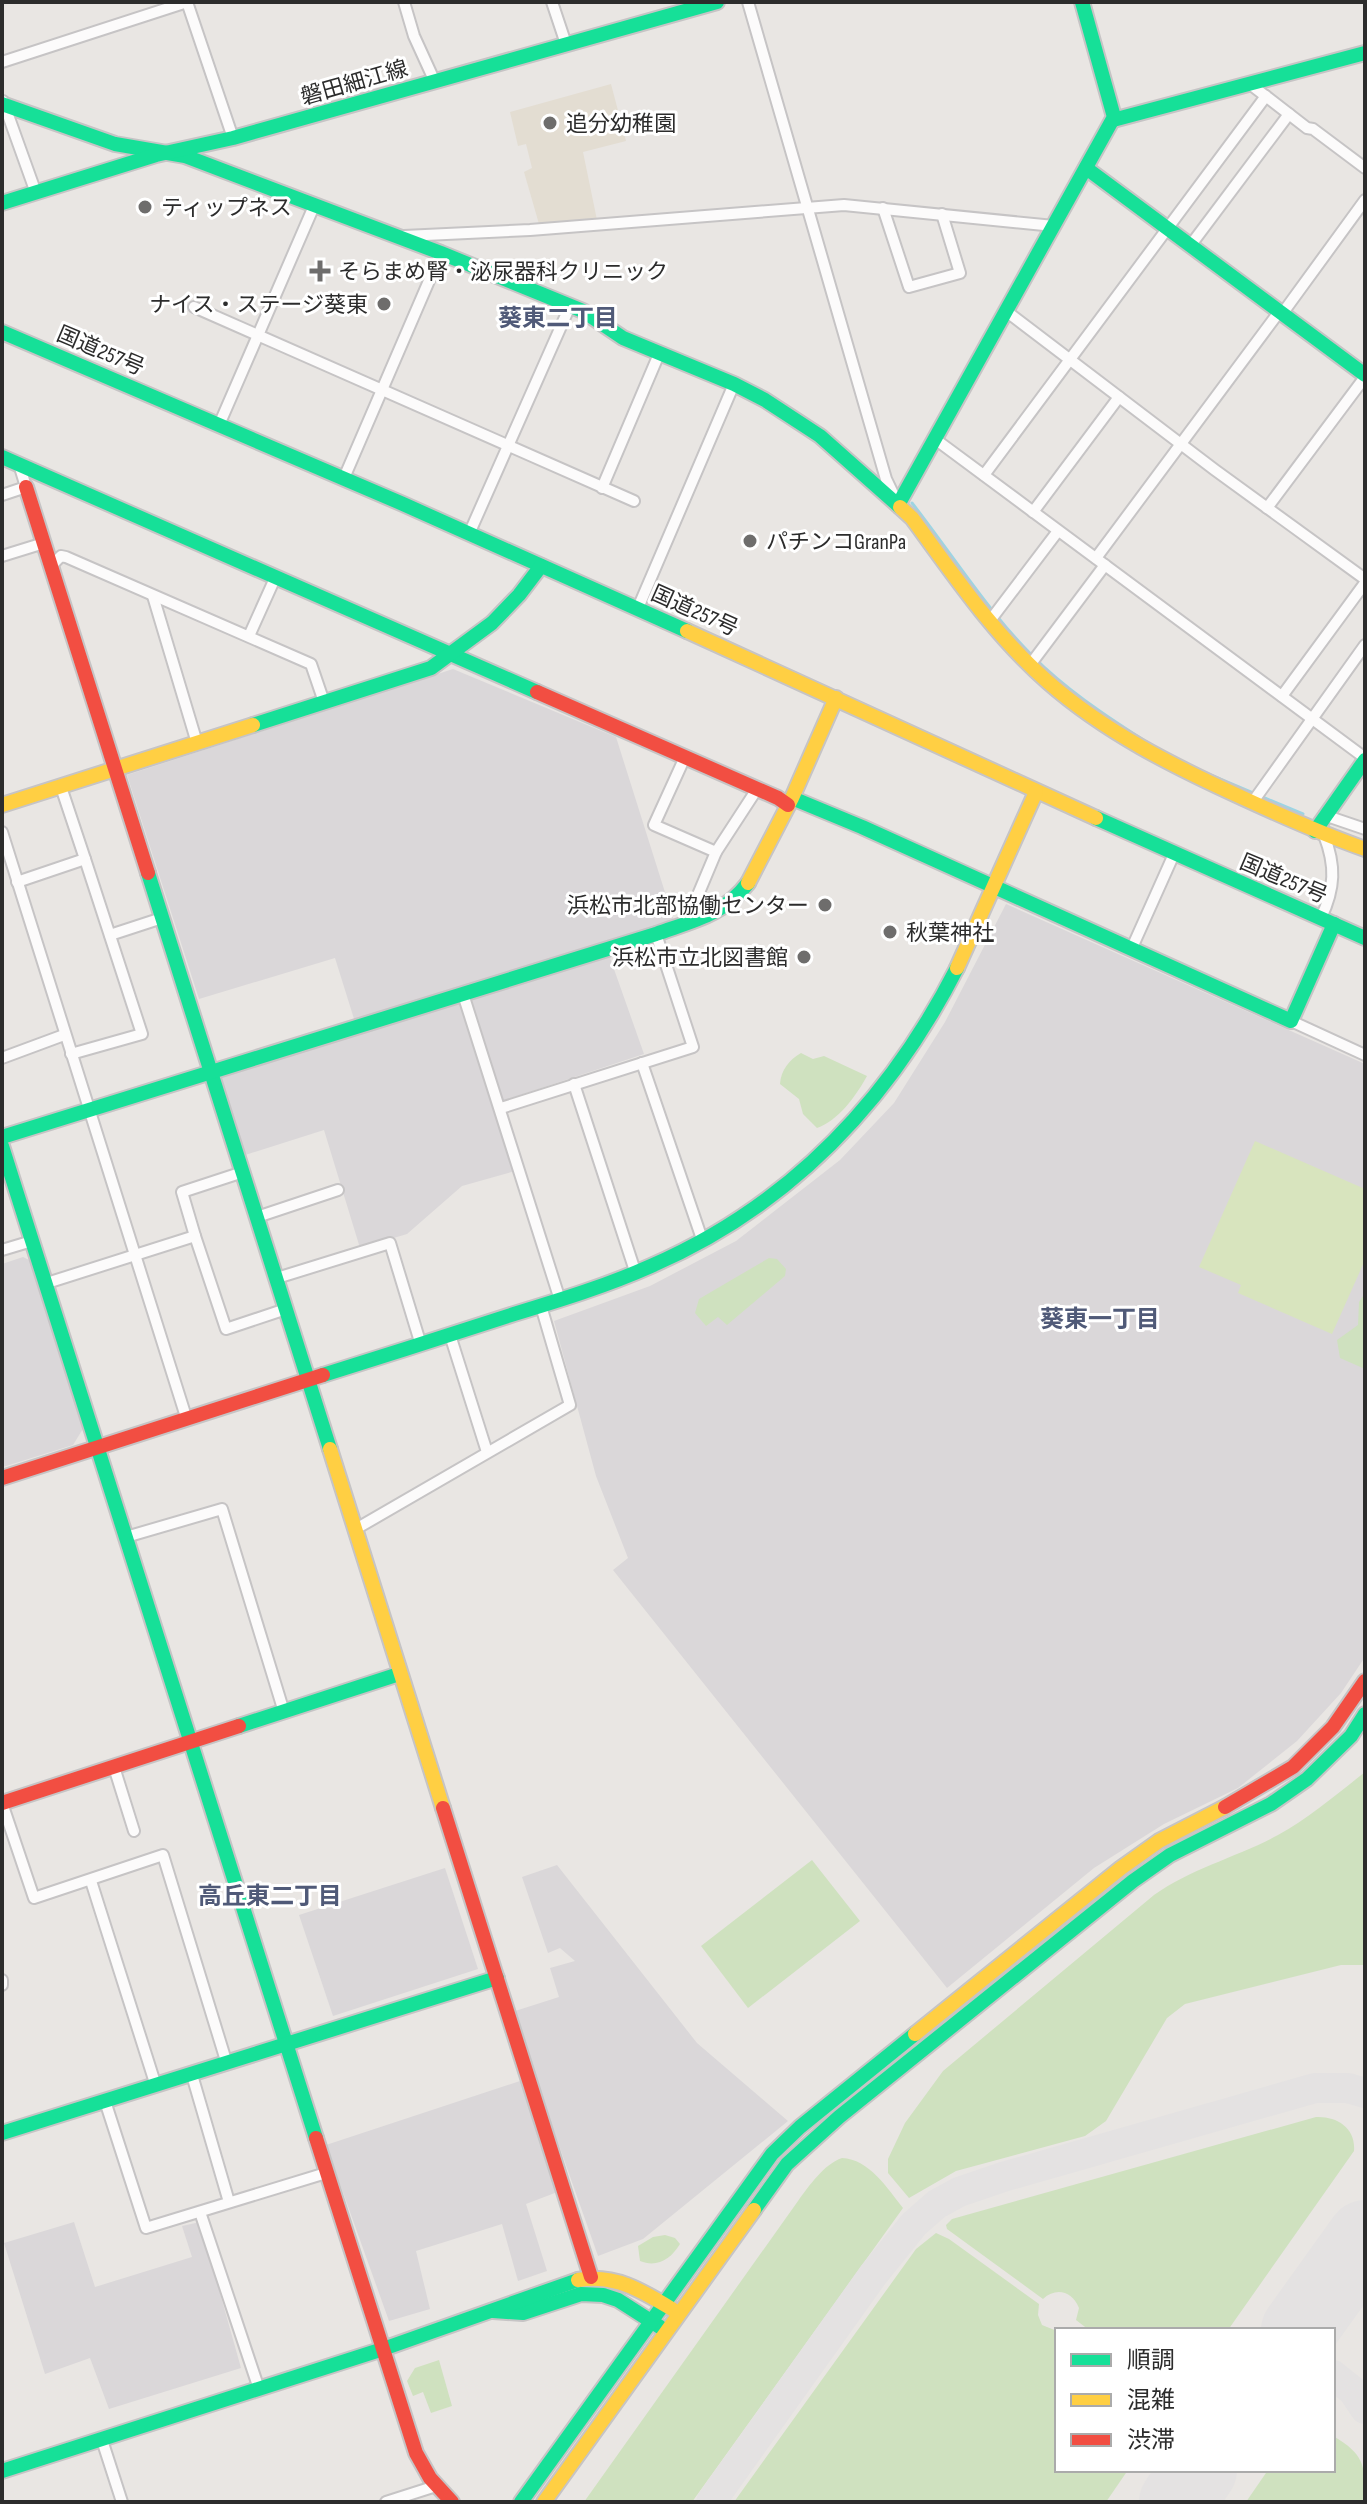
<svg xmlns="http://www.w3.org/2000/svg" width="1367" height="2504" viewBox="0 0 1367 2504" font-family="'Sofia Sans Condensed','Noto Sans JP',sans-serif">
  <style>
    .industrial { fill: #dad7d9 }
    .education { fill: #e3ddd2 }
    .green { fill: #cfe1bf }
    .pitch { fill: #d8e4be }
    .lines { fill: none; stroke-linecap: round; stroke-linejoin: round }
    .stream { stroke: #9ed4e3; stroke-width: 3 }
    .taxiway { stroke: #e4e2e2; stroke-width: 30 }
    .runway { stroke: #e4e2e2; stroke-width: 76 }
    .street-casing { stroke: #c6c4c5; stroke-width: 14 }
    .fast-casing { stroke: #c6c4c5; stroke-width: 18 }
    .slow-casing { stroke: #c6c4c5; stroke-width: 18 }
    .jam-casing { stroke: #c6c4c5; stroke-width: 18 }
    .street { stroke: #fcfbfb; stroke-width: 10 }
    .fast { stroke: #16e098; stroke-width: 14 }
    .slow { stroke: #ffcf43; stroke-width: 14 }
    .jam { stroke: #f24e42; stroke-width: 14 }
    .poi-dot { fill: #6e6d6c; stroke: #fff; stroke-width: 3 }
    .labels { text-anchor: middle; stroke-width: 6; stroke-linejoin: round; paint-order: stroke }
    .street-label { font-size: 22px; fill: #2c2c2c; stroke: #fff }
    .poi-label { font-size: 22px; fill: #2c2c2c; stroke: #fff; text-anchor: start }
    .neighbourhood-label { font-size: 24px; font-weight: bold; fill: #505a78; stroke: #fff }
  </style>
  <rect width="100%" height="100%" fill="#e9e6e3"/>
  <!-- industrial -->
  <g class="industrial">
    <path d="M453,669l163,68 59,187 -320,98 -20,-64 -136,41 -72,-224z"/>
    <path d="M1006,904l359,160v593l-24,36 -44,48 -59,47 -74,36 -70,44 -147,120 -334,-418 15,-12 -32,-82 -42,-155 96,-35 86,-45 104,-81 54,-57 51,-81z"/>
    <path d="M609,955l35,99 -142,47 -32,-103z"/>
    <path d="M459,1001l56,170 -53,15 -55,48 -47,14 -36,-118 -82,26 -24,-79z"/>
    <path d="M23,1257l10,5 51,165 -11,18 -70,22 -1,-203z"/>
    <path d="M557,1865l140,178 91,78 -145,118 -45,17 -86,-244 47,-15 -9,-29 25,-7 -15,-13 -12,5 -26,-76z"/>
    <path d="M445,1868l33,101 -145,47 -34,-101z"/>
    <path d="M523,2080l37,111 -34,13 21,67 -29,10 -16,-57 -86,27 14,58 -41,12 -63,-176z"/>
    <path d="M74,2222l21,65 97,-30 -10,-31 18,-4 41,146 -132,41 -19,-51 -45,16 -41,-131z"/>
  </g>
  <!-- education -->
  <path class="education" d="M611,84l15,57 -43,11 14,68 -58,4 -15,-52 8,-4 -6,-24 -8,2 -8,-34z"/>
  <!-- green -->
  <g class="green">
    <path d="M801,1053l12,6 11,-3 43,20c-11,20 -29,45 -50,52l-14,-14 -4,-15 -19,-15c1,-14 9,-24 21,-31z"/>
    <path d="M769,1258l8,1 9,10 -1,7 -58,49 -9,-8 -12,9 -11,-13 4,-14z"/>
    <path d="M1365,1293v76l-25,-11 -3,-18 21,-15 1,-23z"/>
    <path d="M1365,1772v193h-24l-156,39 -18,14 -61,103 -21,15 -129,35 -47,27 -21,-25v-14l17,-36 38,-52 211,-176c38,-27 83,-38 124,-60 31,-17 59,-41 87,-63z"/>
    <path d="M812,1860l48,61 -112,87 -47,-62z"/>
    <path d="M1316,2117c21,-1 40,11 38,34l-126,179h-139l-13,-10 3,-12c-7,-17 -23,-21 -36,-9l-96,-70 -1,-4 6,-6z"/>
    <path d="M842,2158c27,1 46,31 61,50l-211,294h-108l214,-301c11,-15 26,-37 44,-43z"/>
    <path d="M936,2233l13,6 90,65 -1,11 4,10 15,6v139h71l-22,32h-372l182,-253z"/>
    <path d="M665,2235l10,3 5,6c-9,15 -23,24 -40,17l-2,-15 15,-9z"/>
    <path d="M439,2360l13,46 -21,7 -8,-21 -10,4 -6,-15 8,-13z"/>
    <path d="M1333,2436c33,19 32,31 32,66h-119l22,-32h65z"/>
  </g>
  <!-- pitch -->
  <path class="pitch" d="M1255,1141l110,48v71l-33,74 -94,-41 3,-8 -42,-18z"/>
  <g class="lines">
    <!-- stream -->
    <g class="stream">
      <path d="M912,503c43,55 81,117 132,164 35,32 74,57 115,83"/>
      <path d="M1201,771l52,22"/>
      <path d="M1260,796l43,18"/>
    </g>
    <!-- taxiway -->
    <g class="taxiway">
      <path d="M1333,2375l20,16 12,18"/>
      <path d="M711,2502l162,-227 41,-51 23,-20 22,-12 44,-15 312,-89h33l17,5"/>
    </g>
    <!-- runway -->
    <g class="runway">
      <path d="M1299,2330l66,-92"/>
      <path d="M1177,2502l22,-32"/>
    </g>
    <defs>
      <g id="street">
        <path d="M187,2l46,136"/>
        <path d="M404,2l10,34 21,46"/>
        <path d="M552,2l14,42"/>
        <path d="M748,2l138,477 11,23"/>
        <path d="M2,62l185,-60"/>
        <path d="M1250,84l57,44 6,1 52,39"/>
        <path d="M3,101l33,92"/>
        <path d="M883,208l26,79 51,-14 -18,-59"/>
        <path d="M404,236l126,-6 314,-25 210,21"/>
        <path d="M1190,246l99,-132"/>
        <path d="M194,307l440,194"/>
        <path d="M1006,311l209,159 150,109"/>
        <path d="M1282,314l83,-114"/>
        <path d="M219,425l95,-219"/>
        <path d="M935,439l430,319"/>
        <path d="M984,475l282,-379"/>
        <path d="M344,478l97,-225"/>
        <path d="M602,488l57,-134"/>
        <path d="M2,495l24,-8 -7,-23"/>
        <path d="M1267,508l98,-131"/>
        <path d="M1033,512l86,-115"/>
        <path d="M469,534l101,-228"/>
        <path d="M2,556l42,-13"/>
        <path d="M1096,558l183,-246"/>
        <path d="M51,566l10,-10 5,1 245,107 13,38"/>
        <path d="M153,596l44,147"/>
        <path d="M638,608l96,-224"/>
        <path d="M989,622l69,-91"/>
        <path d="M249,636l27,-60"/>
        <path d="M1030,665l75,-100"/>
        <path d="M1282,696l83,-113"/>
        <path d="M685,757l-31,68 62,27 -29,69"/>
        <path d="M1252,803l113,-158"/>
        <path d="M1324,815l41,14"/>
        <path d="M2,832l185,588"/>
        <path d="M716,852l41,-63"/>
        <path d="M17,882l68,-23 -24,-72"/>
        <path d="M1321,918c14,-30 15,-52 3,-83"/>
        <path d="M110,935l52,-17"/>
        <path d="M1131,950l43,-96"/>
        <path d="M463,994l97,306"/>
        <path d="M1291,1021l74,34"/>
        <path d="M71,1054l71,-20 -57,-175"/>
        <path d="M2,1058l62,-23"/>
        <path d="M642,1063l61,179"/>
        <path d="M574,1084l62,190"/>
        <path d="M501,1108l192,-61 -37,-113"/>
        <path d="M257,1217l81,-27"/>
        <path d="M195,1236l31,93 60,-20"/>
        <path d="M2,1250l30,-9"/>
        <path d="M277,1278l113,-35 31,102"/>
        <path d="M47,1283l148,-47 -13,-44 61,-20"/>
        <path d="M450,1335l37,117"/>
        <path d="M354,1530l216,-125 -29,-99"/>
        <path d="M126,1537l96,-28 62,203"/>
        <path d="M114,1767l20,64"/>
        <path d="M2,1803l32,95 129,-43 64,209"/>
        <path d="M91,1881l65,205"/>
        <path d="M2,1980v5"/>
        <path d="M192,2075l37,127"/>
        <path d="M105,2101l41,127 180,-55"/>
        <path d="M200,2212l59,177"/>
        <path d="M102,2440l20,62"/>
        <path d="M386,2502l50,-16"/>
      </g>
      <g id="fast">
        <path d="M2,104l113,40 70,12 256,97 142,58 40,27 111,46 31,16 55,36 80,71"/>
        <path d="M1113,120l252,-67"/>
        <path d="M1086,168l279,207"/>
        <path d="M2,203l154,-48 77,-17 484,-136"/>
        <path d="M2,332l401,172 284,127"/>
        <path d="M2,457l535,235"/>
        <path d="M898,505l216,-388 -32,-115"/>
        <path d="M253,725l178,-57 61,-45 27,-28 22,-29"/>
        <path d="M792,798l70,29 429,194 43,-97"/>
        <path d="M1096,818l269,120"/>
        <path d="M1315,831l50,-71"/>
        <path d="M148,873l182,576"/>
        <path d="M2,1137l654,-203c36,-13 68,-19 92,-51"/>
        <path d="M2,1146l314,992"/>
        <path d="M323,1375c64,-20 127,-40 191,-61 46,-14 92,-28 137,-48 138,-60 238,-165 306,-298"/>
        <path d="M239,1726l160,-52"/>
        <path d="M2,2133l495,-155"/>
        <path d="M754,2210l33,-46 52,-47 294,-236 37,-26 101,-51 36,-25 44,-43 14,-22"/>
        <path d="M493,2311l30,2 58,-19 22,1 15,5 42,27"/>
        <path d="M2,2471l381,-122 195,-69"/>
        <path d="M521,2502l251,-348 28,-27 115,-93"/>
      </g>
      <g id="slow">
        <path d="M900,507l12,11c42,57 82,117 136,164 57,50 125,84 193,115 41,19 81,37 124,52"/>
        <path d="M687,631l409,187"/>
        <path d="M2,805l251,-80"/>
        <path d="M748,883l44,-85 44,-100"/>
        <path d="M957,968l79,-176"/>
        <path d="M330,1449l113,359"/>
        <path d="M915,2034l206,-166 38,-27 66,-34"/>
        <path d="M578,2280c37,-6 63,10 94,29"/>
        <path d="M544,2502l210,-292"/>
      </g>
      <g id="jam">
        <path d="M26,487l122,386"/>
        <path d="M537,692l241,106 10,7"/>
        <path d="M2,1478l321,-103"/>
        <path d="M2,1803l237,-77"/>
        <path d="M1225,1807l68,-40 40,-40 32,-46"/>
        <path d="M443,1808l148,469"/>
        <path d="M316,2138l100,315 14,25 22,24"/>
      </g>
    </defs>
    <!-- street casing -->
    <use href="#street" class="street-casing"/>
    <!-- fast casing -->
    <use href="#fast" class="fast-casing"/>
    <!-- slow casing -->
    <use href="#slow" class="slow-casing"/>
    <!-- jam casing -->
    <use href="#jam" class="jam-casing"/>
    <!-- street -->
    <use href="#street" class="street"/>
    <!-- fast -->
    <use href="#fast" class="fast"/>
    <!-- slow -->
    <use href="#slow" class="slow"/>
    <!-- jam -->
    <use href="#jam" class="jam"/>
  </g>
  <!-- markers -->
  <g class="poi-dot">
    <circle cx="550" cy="123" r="8"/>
    <circle cx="145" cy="207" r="8"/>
    <path d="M316 259h8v8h8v8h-8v8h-8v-8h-8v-8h8z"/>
    <circle cx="384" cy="304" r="8"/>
    <circle cx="750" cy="541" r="8"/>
    <circle cx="825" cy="905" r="8"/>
    <circle cx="890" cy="932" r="8"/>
    <circle cx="804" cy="957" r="8"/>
  </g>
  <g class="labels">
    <!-- street labels -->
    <g class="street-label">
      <text transform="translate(354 82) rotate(-16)" y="8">磐田細江線</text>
      <text transform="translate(101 350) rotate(23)" y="8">国道257号</text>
      <text transform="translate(695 610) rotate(24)" y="8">国道257号</text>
      <text transform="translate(1284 878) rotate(23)" y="8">国道257号</text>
    </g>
    <!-- poi labels -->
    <g class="poi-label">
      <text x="566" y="131">追分幼稚園</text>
      <text x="161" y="215">ティップネス</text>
      <text x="338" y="279">そらまめ腎・泌尿器科クリニック</text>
      <text x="368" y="312" text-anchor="end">ナイス・ステージ葵東</text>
      <text x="766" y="549">パチンコGranPa</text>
      <text x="809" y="913" text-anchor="end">浜松市北部協働センター</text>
      <text x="906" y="940">秋葉神社</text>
      <text x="788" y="965" text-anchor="end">浜松市立北図書館</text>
    </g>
    <!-- neighbourhood labels -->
    <g class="neighbourhood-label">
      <text x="558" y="326">葵東二丁目</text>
      <text x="1100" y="1327">葵東一丁目</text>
      <text x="270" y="1904">高丘東二丁目</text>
    </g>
  </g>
  <!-- border -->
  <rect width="1367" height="2504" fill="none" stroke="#2c2c2c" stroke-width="8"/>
  <!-- legend -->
  <rect x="1055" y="2328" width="280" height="144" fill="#ffffff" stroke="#ababab" stroke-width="2"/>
  <rect x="1071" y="2354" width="40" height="12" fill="#16e098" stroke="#ababab" stroke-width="2"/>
  <text x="1127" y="2368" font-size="24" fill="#2c2c2c">順調</text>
  <rect x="1071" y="2394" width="40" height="12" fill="#ffcf43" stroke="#ababab" stroke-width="2"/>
  <text x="1127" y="2408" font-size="24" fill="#2c2c2c">混雑</text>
  <rect x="1071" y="2434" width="40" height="12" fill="#f24e42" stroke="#ababab" stroke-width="2"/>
  <text x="1127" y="2448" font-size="24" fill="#2c2c2c">渋滞</text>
</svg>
